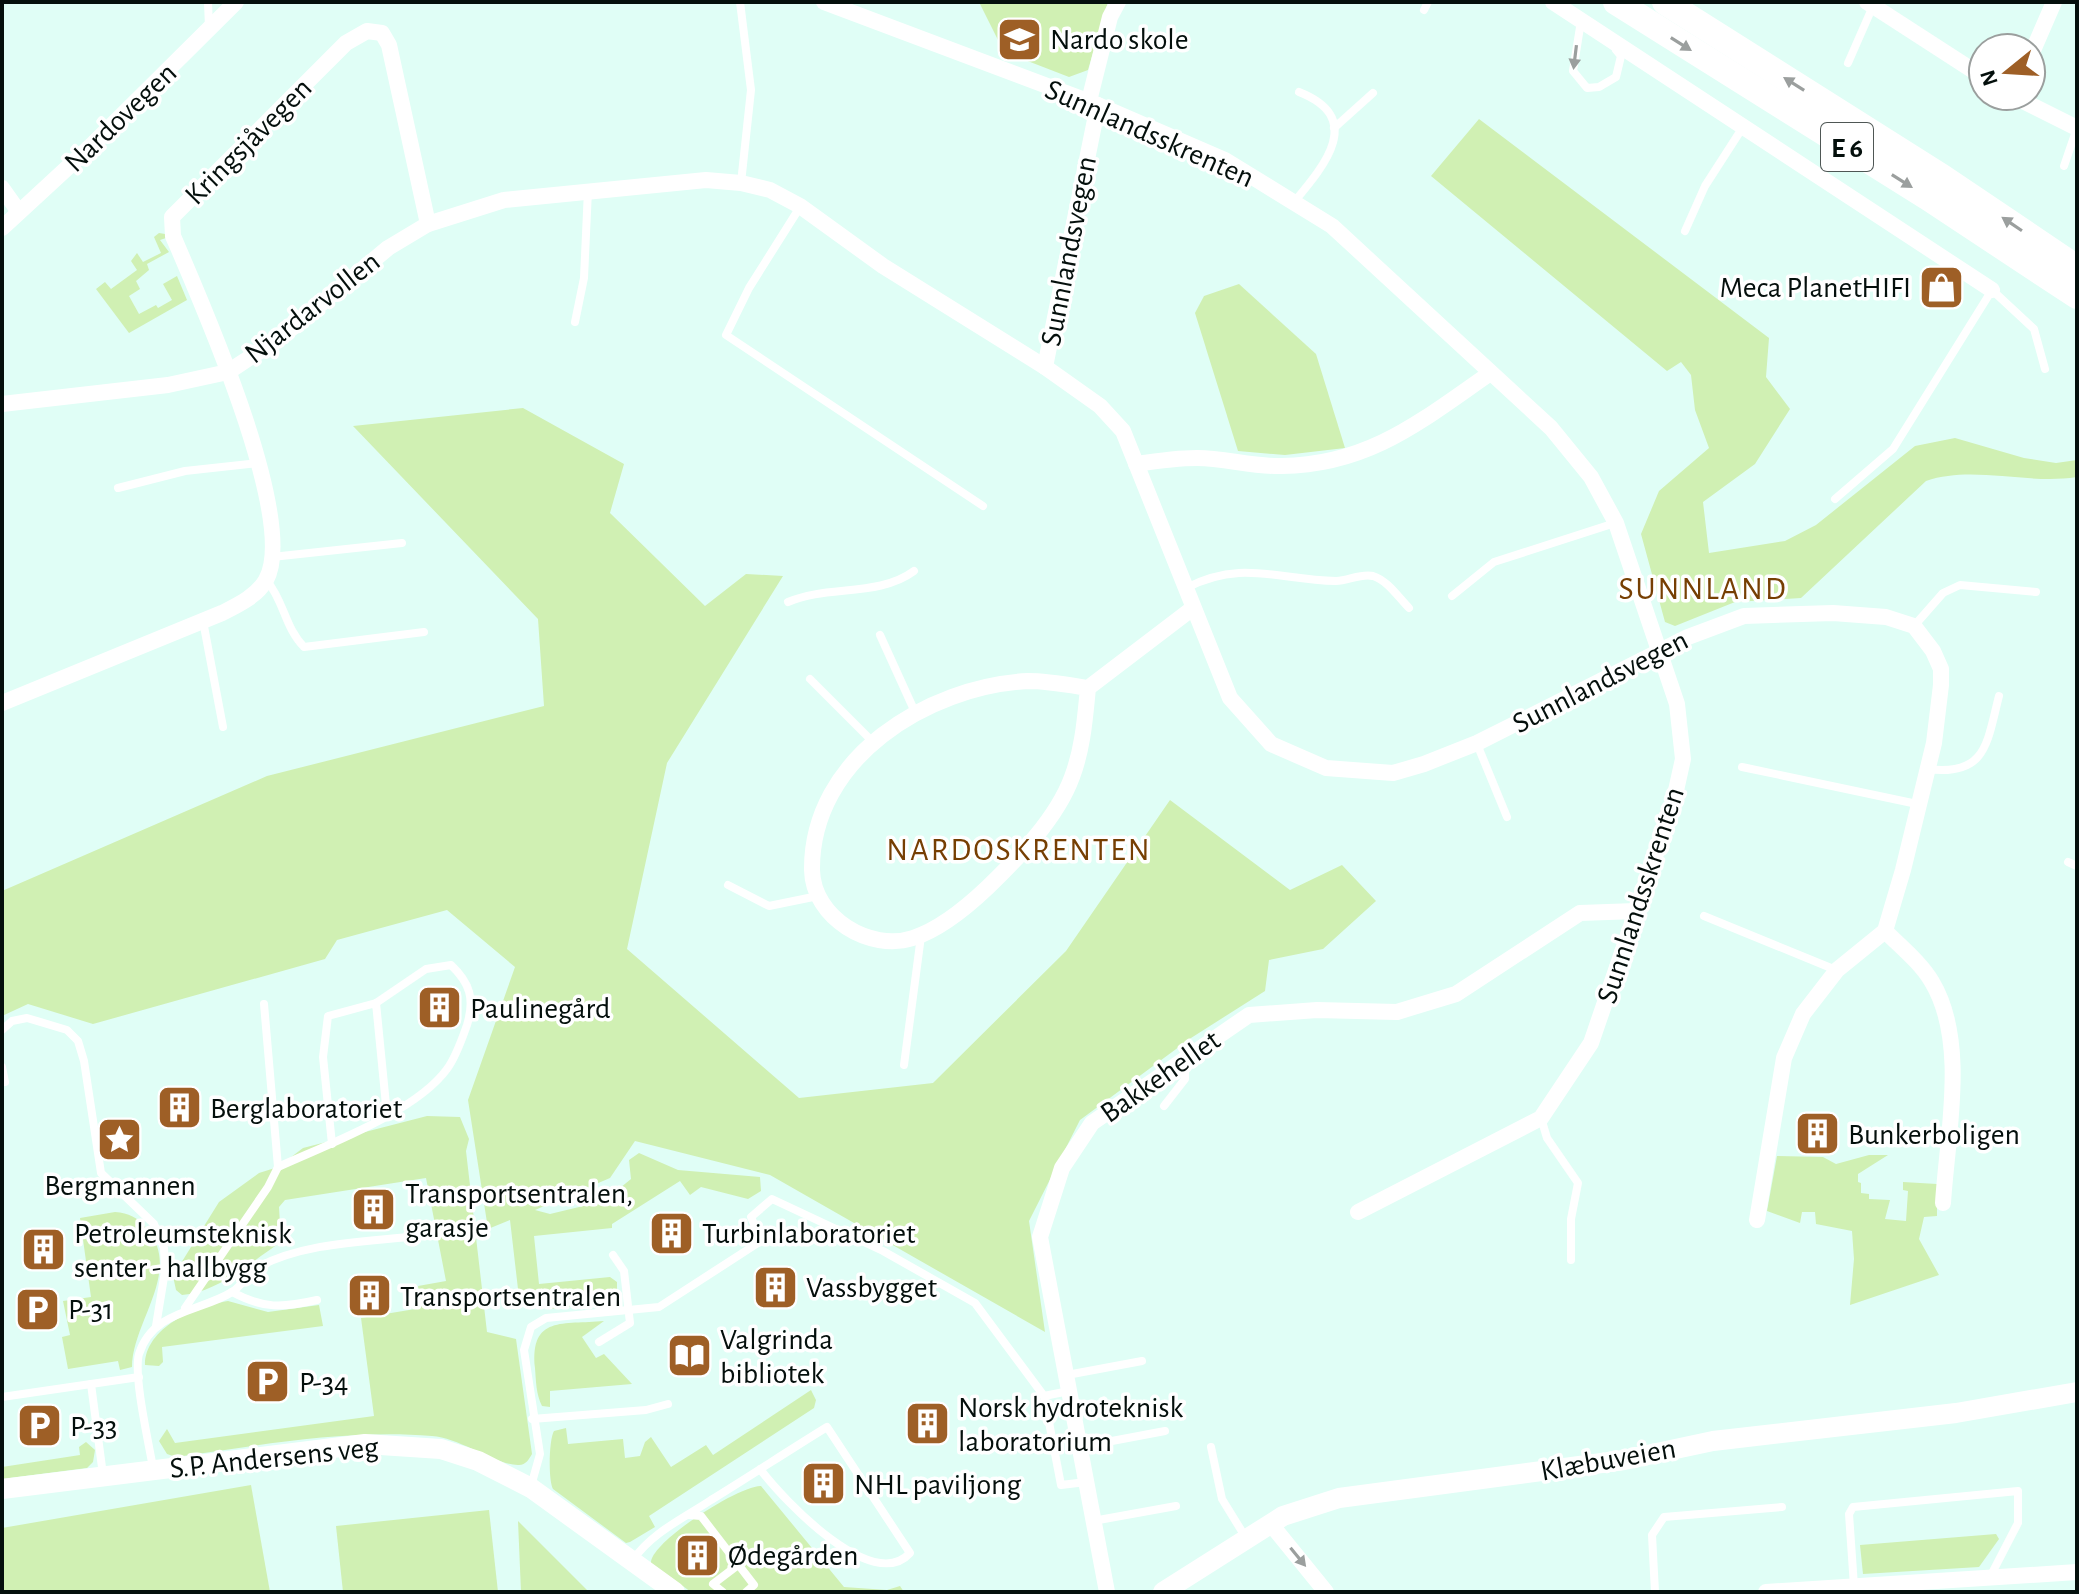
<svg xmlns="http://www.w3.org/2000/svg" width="2079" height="1594" viewBox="0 0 2079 1594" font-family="'Alegreya Sans',sans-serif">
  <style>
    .green { fill: #d0f0b3 }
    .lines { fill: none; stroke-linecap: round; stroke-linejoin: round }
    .service { stroke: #fff; stroke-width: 8 }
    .minor { stroke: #fff; stroke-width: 16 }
    .tertiary { stroke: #fff; stroke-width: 20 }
    .trunk { stroke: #fff; stroke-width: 26 }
    .oneway { fill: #9b9f9e }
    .labels { text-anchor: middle; stroke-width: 7; stroke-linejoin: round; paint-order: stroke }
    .shield { fill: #fff; stroke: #4f5755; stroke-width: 2 }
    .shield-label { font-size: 28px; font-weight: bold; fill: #040f0c }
    .poi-label { font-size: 30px; fill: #040f0c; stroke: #fff; text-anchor: start }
    .street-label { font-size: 30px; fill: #040f0c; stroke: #fff }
    .neighbourhood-label { font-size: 32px; letter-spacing: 2px; fill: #763f03; stroke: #fff }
  </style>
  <rect width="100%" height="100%" fill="#e0fef6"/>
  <!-- green -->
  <g class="green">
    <path d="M979,2h129l-20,68 -19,7 -65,-25z"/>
    <path d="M1479,119l290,219 -3,39 24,32 -35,55 -52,38 6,51 76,-12 31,-16 99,-79 40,-8 69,20 32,5 21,-3v17c-50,8 -104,-12 -151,4l-125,117 -66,4 -60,24 -10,-4 -24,-88 18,-43 50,-43 -14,-38 -4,-35 -10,-13 -14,9 -236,-195z"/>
    <path d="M159,233l6,1 1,4 -6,2 9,12 -22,12 2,6 -13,11 4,8 -11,7 10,18 17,-9 2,3 14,-8 -9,-16 14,-8 10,24 -58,33 -33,-44 9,-7 6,7 26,-19 -6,-9 6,-8 6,9 18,-9 -7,-16z"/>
    <path d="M1239,284l77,70 29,94 -60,7 -47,-4 -43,-138 9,-17z"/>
    <path d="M523,408l101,56 -14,49 95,93 41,-32 37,2 -116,187 -40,186 172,149 134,-15 133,-132 104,-151 120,90 52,-25 34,36 -53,48 -54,11 -4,31 -74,47 -111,82 -51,101 16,111 -275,-157 -135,-34 -25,37 -75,32 15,4 54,-13 27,-22 -2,-19 10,-7 39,17 82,7 1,14 -13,8 -47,-12 -11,8 -10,-14 -68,43v4l-78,8 5,48 71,-7 7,5v15l-11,6 -58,6 -26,-11 -4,-9 -8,-69 -22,9 -20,-129 47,-133 -68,-57 -110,30 -12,19 -232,65 -65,-20 -26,12v-125l265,-115 277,-70 -6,-87 -185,-193z"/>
    <path d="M427,1116l33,1 9,22 -3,12 21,181 29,7 16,115c-3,5 -6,11 -13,11 -22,1 -58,-27 -87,-29 -86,-7 -170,9 -256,21l-9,-3 -8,-13 8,-12 8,14 199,-27 -13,-98 60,-10 -3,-22 28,-5 -20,-103 -141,22 -6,7 2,35c-29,19 -62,50 -99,53l-6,-5 -3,-14 46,-74 40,-29 19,-6 25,-19z"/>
    <path d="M1869,1155h19l-30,19v8l3,1v10l8,1v5l21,1 -5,19 21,2 2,-30 -5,-1v-8l34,2v32l-13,1 -5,22 20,36 -89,30 4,-46 -2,-28 -36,-7 -1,-12h-13l-2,11 -33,-12 10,-55 46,1 13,7z"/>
    <path d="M115,1212c14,1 22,5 32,17 36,42 -15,93 -15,138l-12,3 -2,-9 -50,8 -6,-32 8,-2 -7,-34 28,-4 -11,-79z"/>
    <path d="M228,1301l40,11 51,-7 4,21 -161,21 1,15 -4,4 -14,-1c0,-37 50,-59 83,-64z"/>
    <path d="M604,1321l-22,16 14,21 8,-4 28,30 -82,7v16l-8,-1c-6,-12 -6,-25 -7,-38 -5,-53 28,-43 69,-47z"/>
    <path d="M811,1390l5,10 -2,8 -165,108 6,11 -25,15 -4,1 -73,-54c-5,-9 -4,-50 1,-58l12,-3 2,16 55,-5 2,19 15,-2 5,-14 6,-5 20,30 35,-22 7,10z"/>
    <path d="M86,1442l9,8 -2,12 -6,6 -85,11v-12l78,-12 -1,-8z"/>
    <path d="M251,1485l19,107h-268v-64z"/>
    <path d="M761,1486l83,101 43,3 13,-4 4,6h-213l-40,-29c-1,-21 89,-78 110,-77z"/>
    <path d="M489,1510l9,82h-155l-7,-66z"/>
    <path d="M518,1521l70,70 -67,1z"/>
    <path d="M1996,1534l3,5 -20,28 -116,7 -3,-29z"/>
  </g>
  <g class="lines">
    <!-- service -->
    <g class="service">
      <path d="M208,2l1,25"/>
      <path d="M740,2l11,88 -10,93"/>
      <path d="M1424,10l4,-8"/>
      <path d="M1581,21l-8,50 14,17 12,-1 17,-10 5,-21 -5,-6"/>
      <path d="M1848,63l25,-57"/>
      <path d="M1334,128l39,-35"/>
      <path d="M2064,166l13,-38"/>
      <path d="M1294,202c31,-37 71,-84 5,-110"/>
      <path d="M800,207l-51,81 -23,47 257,171"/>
      <path d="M1685,231l20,-45 38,-59"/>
      <path d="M575,322l9,-44 4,-88"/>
      <path d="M118,488l67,-17 73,-8"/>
      <path d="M1835,499l58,-50 99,-159 42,39 11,40"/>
      <path d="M272,557l130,-14"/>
      <path d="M267,581c17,20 18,47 37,66l120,-15"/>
      <path d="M1186,588c56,-29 92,-8 150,-7 12,0 25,-8 37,-5 14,4 26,22 36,32"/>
      <path d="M1452,596l42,-34 121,-39"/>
      <path d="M788,602c39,-17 91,-5 126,-31"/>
      <path d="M203,621l20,106"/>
      <path d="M1914,626l29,-33 17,-8 76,7"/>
      <path d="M880,635l35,77"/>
      <path d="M810,679l63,63"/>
      <path d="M1477,744l30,73"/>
      <path d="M1742,767l175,37"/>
      <path d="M1927,769c60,8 60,-27 72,-73"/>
      <path d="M2068,862l9,4"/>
      <path d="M728,885l41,21 49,-10"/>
      <path d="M1704,916l132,54"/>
      <path d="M2,1030l10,-9 15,-3 40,12 11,11 6,20 17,112 53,51 10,24 1,23 -9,55"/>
      <path d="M904,1065l17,-129"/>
      <path d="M2,1067l3,15"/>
      <path d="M1164,1106l21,-27v-21"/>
      <path d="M1541,1118l6,20 31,45 -7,36v41"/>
      <path d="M332,1144l-9,-87 5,-41 48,-13 11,112"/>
      <path d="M278,1167c48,-22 138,-55 169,-98 9,-12 15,-30 20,-44 8,-26 3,-42 -16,-60l-25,4 -50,34"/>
      <path d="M232,1292c32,17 50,16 85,8"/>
      <path d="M185,1308l83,-121 10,-20 -14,-163"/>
      <path d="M599,1342l31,-19 -6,-52 -11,-16"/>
      <path d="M1067,1375l75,-14"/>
      <path d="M91,1384l12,91"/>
      <path d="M1044,1396l17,89 25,-3"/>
      <path d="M2,1397l137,-20"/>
      <path d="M532,1419l114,-9 22,-6"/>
      <path d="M1080,1447l85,-16"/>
      <path d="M1211,1447l11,52 24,39"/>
      <path d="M153,1468c-4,-24 -20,-93 -14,-114 14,-44 61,-42 93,-62 10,-6 16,-19 26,-25 49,-26 114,-25 167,-32"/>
      <path d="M531,1486l9,-32 -16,-104 7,-23 15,-9 113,-11 102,-66 -10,-24 21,-18 111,52 92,52 69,93 25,-5"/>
      <path d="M689,1515l12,1 53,69 -8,7"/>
      <path d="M1093,1521l83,-15"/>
      <path d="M633,1560c18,-27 51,-42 78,-60 39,-24 77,-49 116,-73l83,126c-37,41 -125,-51 -150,-84"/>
      <path d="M1854,1586l-5,-72 4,-7 165,-16v32l-28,54"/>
      <path d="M723,1592l-10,-8 25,-19"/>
      <path d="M1655,1592l-3,-57 12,-18 118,-10"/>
    </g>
    <!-- minor -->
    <g class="minor">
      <path d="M824,2l274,103 127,55 107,66 219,202 40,49 25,46 61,181 6,55 -10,45 -82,239 -50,75 -183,94"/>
      <path d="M1553,2l439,288"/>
      <path d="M1867,2l116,75"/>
      <path d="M2031,55l23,-53"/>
      <path d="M2013,96l64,32"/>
      <path d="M1089,101l21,-84 8,-15"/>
      <path d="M1098,105l-53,262 55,39 23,25 107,267 41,46 55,24 67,5 31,-9 53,-21 211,-106 56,-21 89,-3 53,4 28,9 19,25 8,18v16l-7,58 -31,127 -18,61 -48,39 -34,44 -19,44 -27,162"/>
      <path d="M2,188l17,24"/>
      <path d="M2,228l90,-83 144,-143"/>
      <path d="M2,404l166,-19 60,-13 53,-35 107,-89 40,-24 76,-24 202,-20 35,3 29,7 30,16 83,60 162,101"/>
      <path d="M1136,464c20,-3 40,-6 61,-6 28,0 56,9 85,8 87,-1 139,-45 207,-92"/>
      <path d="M1088,688c-3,30 -5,60 -16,89 -15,41 -53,80 -84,110 -21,20 -47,42 -75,51 -43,14 -100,-20 -101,-68 -1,-112 116,-184 216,-189 19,0 41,4 60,7l105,-80"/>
      <path d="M2,703l220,-90c16,-8 35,-17 44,-33 33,-59 -66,-281 -93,-344l-1,-19 174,-174 21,-12 15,2 7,12 39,179"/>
      <path d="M1885,931c16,16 36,32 47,51 36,60 15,154 11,221"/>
      <path d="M1270,1523l56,69"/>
      <path d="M1107,1592l-67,-355 22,-69 30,-45 157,-108 68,-5 80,2 59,-18 124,-81 56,-2"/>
      <path d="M1766,1592l311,-20"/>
    </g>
    <!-- tertiary -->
    <g class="tertiary">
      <path d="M2,1489l363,-45 76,5 37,12 53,27 144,104"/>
      <path d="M1163,1592l120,-76 56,-18 285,-38 89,-19 243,-28 121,-21"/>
    </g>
    <!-- trunk -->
    <g class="trunk">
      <path d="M1616,2l311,195 150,99"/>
      <path d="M1665,2l277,175 135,91"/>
    </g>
  </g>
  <!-- one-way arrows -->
  <defs><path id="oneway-solid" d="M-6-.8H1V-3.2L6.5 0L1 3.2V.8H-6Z" transform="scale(2)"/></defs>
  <g class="oneway">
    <use href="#oneway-solid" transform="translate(1681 44) rotate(32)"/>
    <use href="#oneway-solid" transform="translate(1575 57) rotate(97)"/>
    <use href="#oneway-solid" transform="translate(1794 84) rotate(-148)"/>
    <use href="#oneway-solid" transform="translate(1902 181) rotate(32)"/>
    <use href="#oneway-solid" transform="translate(2012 224) rotate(-146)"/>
    <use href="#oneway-solid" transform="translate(1298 1557) rotate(51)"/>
  </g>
  <!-- icons -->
  <defs>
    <symbol id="school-square" viewBox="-11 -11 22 22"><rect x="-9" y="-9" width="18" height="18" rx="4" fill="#9e5f26" stroke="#fff"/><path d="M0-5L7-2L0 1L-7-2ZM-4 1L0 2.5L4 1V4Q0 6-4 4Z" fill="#fff"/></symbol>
    <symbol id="shop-square" viewBox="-11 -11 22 22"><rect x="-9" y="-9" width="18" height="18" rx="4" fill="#9e5f26" stroke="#fff"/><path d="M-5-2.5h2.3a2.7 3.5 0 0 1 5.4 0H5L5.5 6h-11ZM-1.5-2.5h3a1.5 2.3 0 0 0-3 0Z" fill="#fff"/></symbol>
    <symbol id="building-square" viewBox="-11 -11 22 22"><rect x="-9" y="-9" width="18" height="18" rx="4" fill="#9e5f26" stroke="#fff"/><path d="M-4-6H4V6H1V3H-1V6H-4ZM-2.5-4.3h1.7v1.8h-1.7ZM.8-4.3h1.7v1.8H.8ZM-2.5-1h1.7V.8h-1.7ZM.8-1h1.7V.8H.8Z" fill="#fff"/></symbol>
    <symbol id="sight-square" viewBox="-11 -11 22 22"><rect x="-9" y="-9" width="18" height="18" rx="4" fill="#9e5f26" stroke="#fff"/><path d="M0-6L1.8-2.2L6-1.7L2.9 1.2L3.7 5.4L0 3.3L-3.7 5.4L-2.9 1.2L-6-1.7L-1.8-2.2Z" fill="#fff"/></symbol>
    <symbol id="parking-square" viewBox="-11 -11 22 22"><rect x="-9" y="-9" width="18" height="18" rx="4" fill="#9e5f26" stroke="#fff"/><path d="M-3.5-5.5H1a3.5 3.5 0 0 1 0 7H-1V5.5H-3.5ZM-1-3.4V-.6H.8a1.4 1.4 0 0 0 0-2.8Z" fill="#fff"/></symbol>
    <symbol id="library-square" viewBox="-11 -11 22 22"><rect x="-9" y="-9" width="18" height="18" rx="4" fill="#9e5f26" stroke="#fff"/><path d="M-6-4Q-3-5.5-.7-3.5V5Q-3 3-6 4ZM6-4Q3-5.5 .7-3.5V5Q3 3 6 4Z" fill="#fff"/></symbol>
  </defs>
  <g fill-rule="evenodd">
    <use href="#school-square" x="994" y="14" width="51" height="51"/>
    <use href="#shop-square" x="1916" y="262" width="51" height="51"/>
    <use href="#building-square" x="414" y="982" width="51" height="51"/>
    <use href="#building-square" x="154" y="1082" width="51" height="51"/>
    <use href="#building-square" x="1792" y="1108" width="51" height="51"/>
    <use href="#sight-square" x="94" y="1114" width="51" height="51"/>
    <use href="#building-square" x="348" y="1184" width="51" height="51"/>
    <use href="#building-square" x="646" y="1208" width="51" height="51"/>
    <use href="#building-square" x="18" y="1224" width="51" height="51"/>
    <use href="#building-square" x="750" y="1262" width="51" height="51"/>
    <use href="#building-square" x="344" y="1270" width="51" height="51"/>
    <use href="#parking-square" x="12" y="1284" width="51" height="51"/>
    <use href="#library-square" x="664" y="1330" width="51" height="51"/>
    <use href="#parking-square" x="242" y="1356" width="51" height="51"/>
    <use href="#building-square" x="902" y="1398" width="51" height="51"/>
    <use href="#parking-square" x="14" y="1400" width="51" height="51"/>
    <use href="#building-square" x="798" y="1458" width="51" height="51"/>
    <use href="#building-square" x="672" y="1530" width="51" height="51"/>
  </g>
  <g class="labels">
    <!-- shield labels -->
    <rect class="shield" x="1821" y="123" width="52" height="48" rx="6"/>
    <g class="shield-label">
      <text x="1847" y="157">E 6</text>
    </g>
    <!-- poi labels -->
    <g class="poi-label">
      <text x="1050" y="49">Nardo skole</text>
      <text x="1911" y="297" text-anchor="end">Meca PlanetHIFI</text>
      <text x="470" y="1018">Paulinegård</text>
      <text x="210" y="1118">Berglaboratoriet</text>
      <text x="1848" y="1144">Bunkerboligen</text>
      <text x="120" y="1195" text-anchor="middle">Bergmannen</text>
      <text x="405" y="1203">Transportsentralen,<tspan x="405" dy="34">garasje</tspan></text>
      <text x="74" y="1243">Petroleumsteknisk<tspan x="74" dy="34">senter - hallbygg</tspan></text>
      <text x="702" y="1243">Turbinlaboratoriet</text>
      <text x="806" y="1297">Vassbygget</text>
      <text x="400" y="1306">Transportsentralen</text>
      <text x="68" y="1319">P-31</text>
      <text x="720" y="1349">Valgrinda<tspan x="720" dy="34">bibliotek</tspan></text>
      <text x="299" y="1392">P-34</text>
      <text x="958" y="1417">Norsk hydroteknisk<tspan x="958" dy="34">laboratorium</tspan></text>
      <text x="70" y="1436">P-33</text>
      <text x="854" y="1494">NHL paviljong</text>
      <text x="728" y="1565">Ødegården</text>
    </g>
    <!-- street labels -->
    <g class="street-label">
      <text transform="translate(120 117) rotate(-44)" y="10">Nardovegen</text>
      <text transform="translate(1150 133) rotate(24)" y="10">Sunnlandsskrenten</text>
      <text transform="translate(248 141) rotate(-45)" y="10">Kringsjåvegen</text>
      <text transform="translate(1068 251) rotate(-79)" y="10">Sunnlandsvegen</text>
      <text transform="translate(312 307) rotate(-38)" y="10">Njardarvollen</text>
      <text transform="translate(1600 681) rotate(-27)" y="10">Sunnlandsvegen</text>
      <text transform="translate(1640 895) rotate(-72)" y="10">Sunnlandsskrenten</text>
      <text transform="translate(1160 1076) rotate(-35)" y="10">Bakkehellet</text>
      <text transform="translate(274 1457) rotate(-6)" y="10">S.P. Andersens veg</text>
      <text transform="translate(1608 1459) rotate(-10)" y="10">Klæbuveien</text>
    </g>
    <!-- neighbourhood labels -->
    <g class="neighbourhood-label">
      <text x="1703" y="599">SUNNLAND</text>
      <text x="1019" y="860">NARDOSKRENTEN</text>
    </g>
  </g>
  <!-- border -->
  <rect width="2079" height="1594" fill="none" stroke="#040f0c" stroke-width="8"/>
  <!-- north arrow -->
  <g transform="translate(2007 72) rotate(252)"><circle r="38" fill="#ffffff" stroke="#9b9f9e" stroke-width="2"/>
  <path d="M0-6L14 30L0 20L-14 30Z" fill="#9e5f26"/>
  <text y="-12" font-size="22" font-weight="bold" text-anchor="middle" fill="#040f0c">N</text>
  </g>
</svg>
